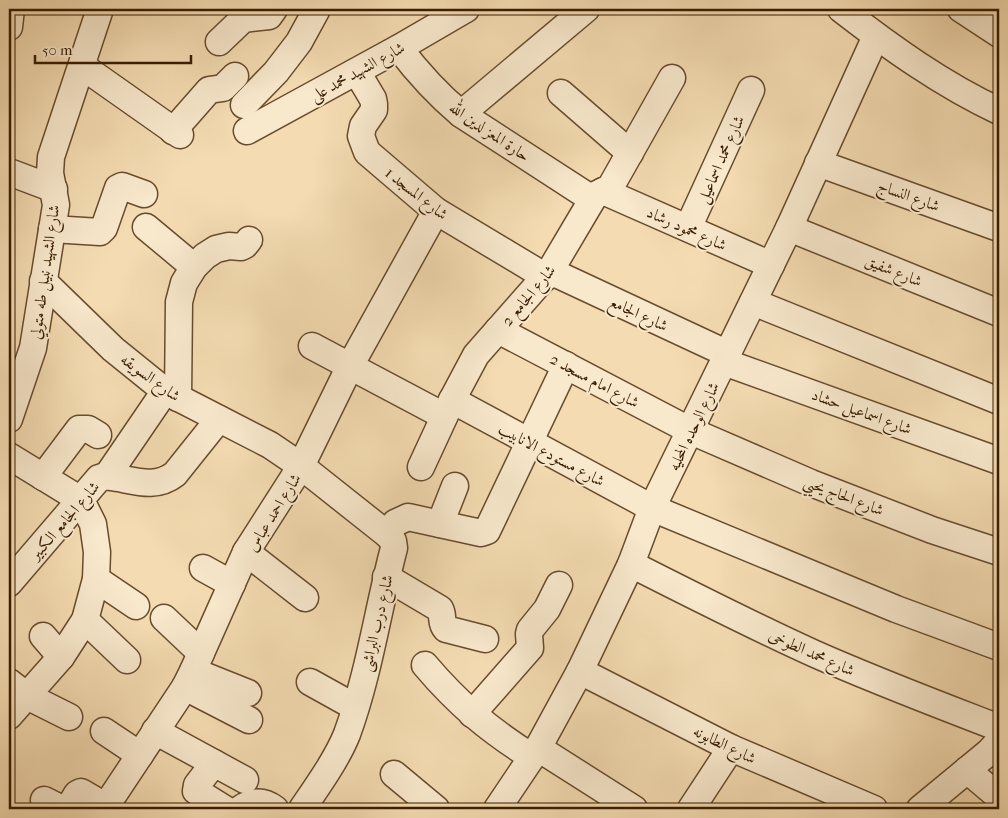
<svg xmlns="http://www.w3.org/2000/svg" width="1008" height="818" viewBox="0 0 1008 818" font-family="'IM FELL French Canon',Amiri,serif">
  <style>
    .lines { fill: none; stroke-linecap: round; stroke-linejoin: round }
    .minor-casing { stroke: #674c2d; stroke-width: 29 }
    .minor { stroke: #f8e8cc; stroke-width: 26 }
    .labels { text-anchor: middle; stroke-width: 4; stroke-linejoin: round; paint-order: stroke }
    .street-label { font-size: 16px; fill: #381d01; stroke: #f8e8cc }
  </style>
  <rect width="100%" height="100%" fill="#f4dbb1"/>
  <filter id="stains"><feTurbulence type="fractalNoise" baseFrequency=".004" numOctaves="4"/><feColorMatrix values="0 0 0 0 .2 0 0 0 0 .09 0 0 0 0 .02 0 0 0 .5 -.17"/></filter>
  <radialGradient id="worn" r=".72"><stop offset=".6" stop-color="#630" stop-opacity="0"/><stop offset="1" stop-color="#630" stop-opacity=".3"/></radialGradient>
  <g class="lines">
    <defs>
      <g id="minor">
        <path d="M841,9c49,38 102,76 158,102"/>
        <path d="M961,9l38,25"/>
        <path d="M9,27l2,-18"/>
        <path d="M219,42l24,-23 26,-3 5,-7"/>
        <path d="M399,48c19,25 38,46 62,66l131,85"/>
        <path d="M82,66l98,69"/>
        <path d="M357,72l16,27 1,5v6l-11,16 -2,10 6,16 69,59 110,66"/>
        <path d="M561,93l69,60"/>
        <path d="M244,105l32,-33 23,-30 18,-33"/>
        <path d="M461,114l125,-105"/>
        <path d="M173,131l36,-41 14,-2 12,-12"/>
        <path d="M247,131l152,-83 67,-39"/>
        <path d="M818,163l181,65"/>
        <path d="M9,172l45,17"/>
        <path d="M603,191l168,74"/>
        <path d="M146,227l48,40"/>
        <path d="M688,228l63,-138"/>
        <path d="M789,228l210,85"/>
        <path d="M52,229l48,3 4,-4 14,-40 4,-2 22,8"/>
        <path d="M550,271l178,83"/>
        <path d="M43,281l70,68 52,42 105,54 31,21 87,69 5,6 1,7c-16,61 -25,126 -47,186 -10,25 -30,53 -45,75"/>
        <path d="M753,302l246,99"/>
        <path d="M498,330l193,101 120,52 121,47 67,22"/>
        <path d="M312,346l132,70"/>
        <path d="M724,362l275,99"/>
        <path d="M178,398l1,-96 5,-19 10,-16 11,-11 11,-7 13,-3 12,1 4,-2 4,-5"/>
        <path d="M452,400l200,108 244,101 103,38"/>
        <path d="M9,419l24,-71 23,-143 -6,-32 1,-16 49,-148"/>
        <path d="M9,456l72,44 12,24 4,28 -1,27 -11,41 -24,37 -52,59"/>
        <path d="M421,467l31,-67 24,-45 74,-84 45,-76 15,-7 62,-110"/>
        <path d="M107,476l58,-85"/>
        <path d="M43,477l36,-48h9l10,6"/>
        <path d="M440,524l15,-38"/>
        <path d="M388,535l7,-12 13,-6 73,16 6,-2 79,-166"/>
        <path d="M246,552l59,46"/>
        <path d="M631,564c61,31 122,62 184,90 61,27 122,50 184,74"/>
        <path d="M203,568l29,16"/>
        <path d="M386,577l54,32c4,7 0,14 6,20l39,10"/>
        <path d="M96,579l40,27"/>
        <path d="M9,583l90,-105c6,-3 12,-1 19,0 21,4 39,10 57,-4l44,-55"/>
        <path d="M164,618l37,35"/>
        <path d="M85,620l42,40"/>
        <path d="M43,636l18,21"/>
        <path d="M425,665c33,39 64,65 107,92"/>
        <path d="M193,671l55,22"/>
        <path d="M580,671l151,77 143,61"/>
        <path d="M9,682l18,14 42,21"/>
        <path d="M310,682l45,25"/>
        <path d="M185,687l64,33"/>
        <path d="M472,714l58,-66 -1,-14 1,-4 17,-21 12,-24"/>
        <path d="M104,731l36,24"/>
        <path d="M155,731l90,49"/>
        <path d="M538,748l96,61"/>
        <path d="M214,763l-17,22 -1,6 29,18"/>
        <path d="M967,770l32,27"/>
        <path d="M394,774l42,35"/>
        <path d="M44,800l18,9"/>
        <path d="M68,809l9,-15 4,-2 29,17"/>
        <path d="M104,809l81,-122 8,-16 53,-119 55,-86 49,-100 86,-155"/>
        <path d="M240,809c12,-8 23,-9 35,0"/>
        <path d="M497,809l41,-61 42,-77 51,-107 21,-56 137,-280 87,-192"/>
        <path d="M691,809l40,-61"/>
        <path d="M920,809l69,-57 10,-11"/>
      </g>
    </defs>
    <!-- minor casing -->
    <use href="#minor" class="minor-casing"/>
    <!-- minor -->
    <use href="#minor" class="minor"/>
  </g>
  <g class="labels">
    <!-- street labels -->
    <g class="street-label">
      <text transform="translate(357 71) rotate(-29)" y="6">شارع الشهيد محمد على</text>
      <text transform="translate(490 131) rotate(34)" y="6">حارة المعز لدين الله</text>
      <text transform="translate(720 159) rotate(-66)" y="6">شارع محمد اسماعيل</text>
      <text transform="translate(417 193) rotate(38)" y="6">شارع المسجد 1</text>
      <text transform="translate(909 195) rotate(20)" y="6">شارع النساج</text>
      <text transform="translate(687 228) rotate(24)" y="6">شارع محمود رشاد</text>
      <text transform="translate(894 270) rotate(22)" y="6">شارع شفيق</text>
      <text transform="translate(44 272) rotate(-82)" y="6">شارع الشهيد نبيل طه متولي</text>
      <text transform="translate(528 295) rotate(-50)" y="6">شارع الجامع 2</text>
      <text transform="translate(639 313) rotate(25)" y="6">شارع الجامع</text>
      <text transform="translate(151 377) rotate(36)" y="6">شارع السويقه</text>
      <text transform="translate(595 380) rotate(28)" y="6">شارع امام مسجد 2</text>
      <text transform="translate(862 411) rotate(20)" y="6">شارع اسماعيل حشاد</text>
      <text transform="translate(693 426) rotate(-64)" y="6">شارع الوحده المحليه</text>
      <text transform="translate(552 454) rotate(28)" y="6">شارع مستودع الانابيب</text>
      <text transform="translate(844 495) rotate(21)" y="6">شارع الحاج يحيي</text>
      <text transform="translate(273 512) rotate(-58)" y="6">شارع احمد عباس</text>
      <text transform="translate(64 520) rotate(-49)" y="6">شارع الجامع الكبير</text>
      <text transform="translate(376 623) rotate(-77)" y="6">شارع درب البراشى</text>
      <text transform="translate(812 652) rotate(24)" y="6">شارع محمد الطوخى</text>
      <text transform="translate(725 744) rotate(26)" y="6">شارع الطابونه</text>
    </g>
  </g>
  <!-- margin -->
  <rect width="1008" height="818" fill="none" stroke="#f4dbb1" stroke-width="30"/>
  <rect x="10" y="10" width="988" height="798" fill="none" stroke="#381d01" stroke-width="2.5"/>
  <rect x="15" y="15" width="978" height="788" fill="none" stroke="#381d01"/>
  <!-- scale -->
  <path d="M35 55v8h156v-8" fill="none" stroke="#381d01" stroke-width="2.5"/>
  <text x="42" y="55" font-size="15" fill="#381d01" stroke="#f8e8cc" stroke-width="4" paint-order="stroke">50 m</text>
  <rect width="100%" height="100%" filter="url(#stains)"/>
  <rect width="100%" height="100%" fill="url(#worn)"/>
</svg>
